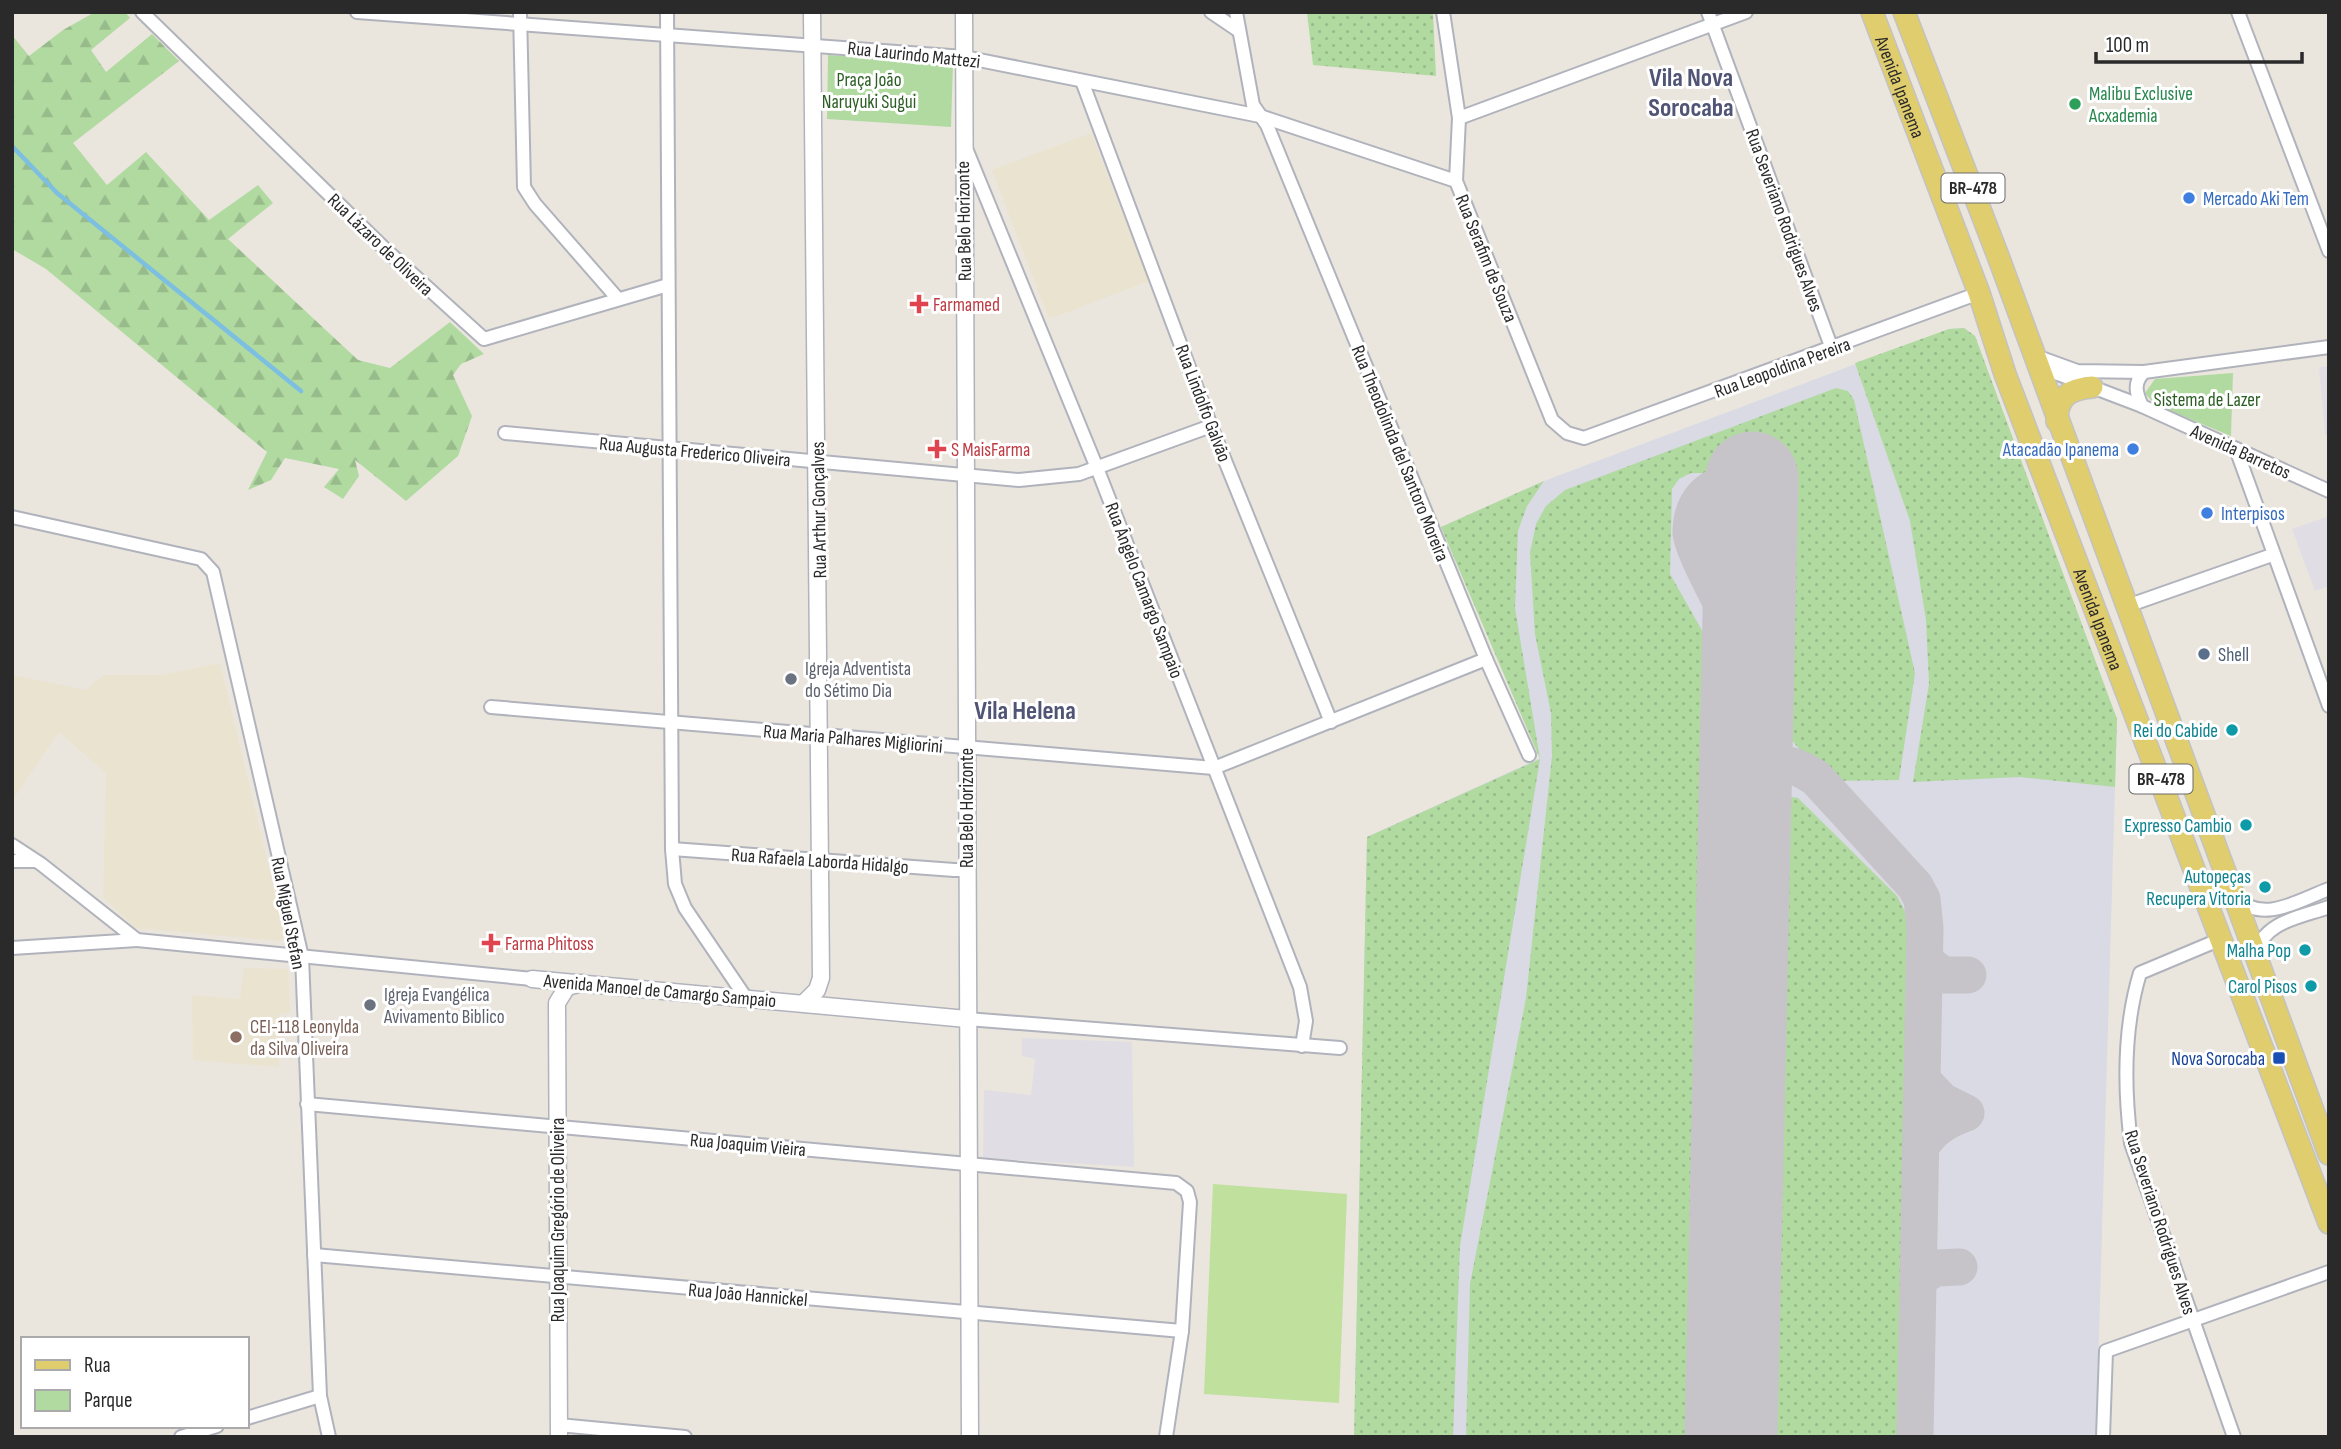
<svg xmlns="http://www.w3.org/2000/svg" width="2341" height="1449" viewBox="0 0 2341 1449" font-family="'Sofia Sans Condensed',sans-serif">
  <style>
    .industrial { fill: #e0dee4 }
    .education { fill: #eae3cf }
    .airport { fill: #d9dae3 }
    .grass { fill: url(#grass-dots) }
    .forest { fill: url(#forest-firs) }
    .park { fill: #b1daa1 }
    .pitch { fill: #c0e09e }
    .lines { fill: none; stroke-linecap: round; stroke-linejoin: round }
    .stream { stroke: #7dbfe0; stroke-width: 4.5 }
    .taxiway { stroke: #c6c4c8; stroke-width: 37 }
    .runway { stroke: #c6c4c8; stroke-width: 93 }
    .minor-casing { stroke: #b1b3bc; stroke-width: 16 }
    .tertiary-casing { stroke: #b1b3bc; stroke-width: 19 }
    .primary-casing { stroke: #c3c3c3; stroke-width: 24 }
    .minor { stroke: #fff; stroke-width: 12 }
    .tertiary { stroke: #fff; stroke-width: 16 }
    .primary { stroke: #e0cd6e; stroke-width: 21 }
    .leisure-dot { fill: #2e9e5b; stroke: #fff; stroke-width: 2.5 }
    .shop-dot { fill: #3f7fe0; stroke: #fff; stroke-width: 2.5 }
    .health-dot { fill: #e0444e; stroke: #fff; stroke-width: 2.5 }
    .service-dot { fill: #5c6f8a; stroke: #fff; stroke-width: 2.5 }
    .worship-dot { fill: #6b7280; stroke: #fff; stroke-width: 2.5 }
    .culture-dot { fill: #0f9aa8; stroke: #fff; stroke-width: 2.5 }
    .education-dot { fill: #8d6e63; stroke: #fff; stroke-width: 2.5 }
    .transit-dot { fill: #1a4fb4; stroke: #fff; stroke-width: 2.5 }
    .labels { text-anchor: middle; stroke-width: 6; stroke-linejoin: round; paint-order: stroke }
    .shield { fill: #fff; stroke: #6a6a6a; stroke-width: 2 }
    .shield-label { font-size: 18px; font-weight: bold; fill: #2a2a2a }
    .street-label { font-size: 19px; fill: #2a2a2a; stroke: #fff }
    .park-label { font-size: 19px; fill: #2b5e23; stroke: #fff }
    .leisure-label { font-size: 19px; fill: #27864d; stroke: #fff; text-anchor: start }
    .shop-label { font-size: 19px; fill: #366cbe; stroke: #fff; text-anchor: start }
    .health-label { font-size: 19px; fill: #be3a42; stroke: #fff; text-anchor: start }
    .service-label { font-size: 19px; fill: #4e5e75; stroke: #fff; text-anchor: start }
    .worship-label { font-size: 19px; fill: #5b616d; stroke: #fff; text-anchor: start }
    .culture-label { font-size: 19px; fill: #0d838f; stroke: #fff; text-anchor: end }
    .education-label { font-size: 19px; fill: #785e54; stroke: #fff; text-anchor: start }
    .transit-label { font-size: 19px; fill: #164399; stroke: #fff; text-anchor: end }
    .district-label { font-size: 26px; font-weight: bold; fill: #505475; stroke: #fff }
  </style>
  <defs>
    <pattern id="grass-dots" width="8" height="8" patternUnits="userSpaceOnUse" patternTransform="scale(1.75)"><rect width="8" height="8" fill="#b1daa1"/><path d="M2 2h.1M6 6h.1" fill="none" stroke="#98bb8b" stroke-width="1.8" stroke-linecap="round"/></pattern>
    <pattern id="forest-firs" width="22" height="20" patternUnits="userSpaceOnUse" patternTransform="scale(1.75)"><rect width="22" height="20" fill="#b1daa1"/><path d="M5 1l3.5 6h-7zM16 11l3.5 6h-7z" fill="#98bb8b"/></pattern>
  </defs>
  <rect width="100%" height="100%" fill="#eae6de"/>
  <!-- industrial -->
  <g class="industrial">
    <path d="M2329,366v69h-4l-6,-68z"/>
    <path d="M2329,516v70l-14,5 -23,-62z"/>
    <path d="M1022,1038l110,4 2,125 -151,-9 1,-68 47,5 4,-36 -13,-3z"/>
  </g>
  <!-- education -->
  <g class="education">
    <path d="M1091,133l58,148 -100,38 -57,-149z"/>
    <path d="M220,663l65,272 -5,6 -145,-13 -32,-31 3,-124 -47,-41 -47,69v-126l74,15 17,-15h58z"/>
    <path d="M244,968l44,1 2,43 -10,2 -1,53 -86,-7 -1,-65 48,4z"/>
  </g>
  <!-- airport -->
  <path class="airport" d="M1964,328l11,8 142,383 -21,718h-742l13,-600 173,-79 -99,-231 103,-46 405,-152z"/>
  <!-- grass -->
  <g class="grass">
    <path d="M1307,12h126l3,64 -123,-11z"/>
    <path d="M1964,328l11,8 142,383 -2,68 -95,-10 -107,5 16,-98 -3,-64 -16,-99 -55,-158 94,-34z"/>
    <path d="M1836,388l12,3 6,9 61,273 -16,107 -72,1 -44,-51 -13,-51 5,-205 -84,-1 -12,6 -7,10 -2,85 43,76 -20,784 -4,3h-223l4,-153 56,-286 26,-242 -1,-43 -16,-79 -5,-81 6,-29 10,-18 19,-16z"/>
    <path d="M1544,481l-17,25 -9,25 -3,77 25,151 -80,487 -7,191h-99l13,-600 173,-78 -99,-232z"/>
    <path d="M1785,796l13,2 99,98 12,23 -12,518h-142l13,-621 6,-14z"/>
  </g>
  <!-- forest -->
  <path class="forest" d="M95,12h30l5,6 -39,32 15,22 46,-38 27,27 -106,82 34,42 39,-33 63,68 49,-35 15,18 -45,36 130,121 32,8 60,-46 34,32 -23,10 -8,11 19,41 -14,40 -52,45 -51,-41 4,16 -16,23 -19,-12 15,-18 -54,-11 -14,22 -23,10 19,-38 -221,-183 -34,-20v-214l17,21 34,-26z"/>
  <!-- park -->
  <g class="park">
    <path d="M828,55l125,8 -2,64 -124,-8z"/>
    <path d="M2233,373l-2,63 -77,-32 -9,-11 10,-14z"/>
  </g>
  <!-- pitch -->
  <path class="pitch" d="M1213,1184l134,10 -8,209 -135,-9z"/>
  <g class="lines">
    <!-- stream -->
    <path class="stream" d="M12,146l45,47 244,198"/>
    <!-- taxiway -->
    <g class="taxiway">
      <path d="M1747,670c-3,-13 -6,-28 -12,-40 -9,-20 -43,-80 -44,-97 0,-63 76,-67 75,-1 -1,23 -12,50 -17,72"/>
      <path d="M1744,803c21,-37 33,-51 72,-25l99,108 7,13 3,29 -10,509"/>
      <path d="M1924,961l19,14h25"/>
      <path d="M1921,1146c12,-18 25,-26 45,-33l-24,-12 -20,-21"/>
      <path d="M1918,1278l18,-10 23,-1"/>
    </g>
    <!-- runway -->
    <path class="runway" d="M1731,1437l21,-959"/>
    <defs>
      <g id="minor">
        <path d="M142,12l244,238 98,89 184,-54"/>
        <path d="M357,12l607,45 296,59 196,65"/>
        <path d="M520,12l4,175 11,17 83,95"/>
        <path d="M667,12l5,837 3,35 10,24 61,90"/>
        <path d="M1211,12l28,19"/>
        <path d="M1236,12l17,93 14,20 219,534 43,96"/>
        <path d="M1443,12l16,106 -3,63 96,239 15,13 17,5 395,-145"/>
        <path d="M1708,12l124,337"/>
        <path d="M2238,12l91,239"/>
        <path d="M1082,81l129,345 120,296"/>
        <path d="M1459,118l287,-106"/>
        <path d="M965,146l132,322 203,519 6,34 -4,25"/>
        <path d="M2033,355l44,16 67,1 185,-25"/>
        <path d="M2037,366l105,40 187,85"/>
        <path d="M2142,406c-6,-13 -9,-23 2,-34"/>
        <path d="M505,433l514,47 60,-6 132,-48"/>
        <path d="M2236,449l93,257"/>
        <path d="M12,517l189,42 12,13 89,385 18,439 9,41"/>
        <path d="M2127,606l145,-51"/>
        <path d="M491,707l723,61 272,-109"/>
        <path d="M12,845l29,19 96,76 395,39"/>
        <path d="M672,849l282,21h7l5,-6"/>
        <path d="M12,861h23"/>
        <path d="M2236,897c26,28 63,3 93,-8"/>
        <path d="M2221,939l-81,34c-16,53 -16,115 -9,170l103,294"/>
        <path d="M12,948l125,-8"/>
        <path d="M2256,954c7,-33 46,-37 73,-47"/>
        <path d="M967,1019l373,29"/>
        <path d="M307,1104l869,79 11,8 3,11 -8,129 -16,106"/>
        <path d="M314,1255l868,76"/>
        <path d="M247,1418l73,-22"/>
        <path d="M559,1425l126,12"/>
        <path d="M181,1437l36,-11"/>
        <path d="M2103,1437l3,-86 223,-79"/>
      </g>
      <g id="tertiary">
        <path d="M964,12l6,1425"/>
        <path d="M532,979l435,40"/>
        <path d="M805,1002l12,-12 4,-12 -9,-966"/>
        <path d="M559,1437l-2,-434 10,-16 15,-4"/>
      </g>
      <g id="primary">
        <path id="s1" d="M1872,12l107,281 26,81 324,849"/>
        <path d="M1904,12l94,244 331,898"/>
        <path d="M2057,421c0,-25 13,-32 35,-34"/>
      </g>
    </defs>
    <!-- minor casing -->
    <use href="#minor" class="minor-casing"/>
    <!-- tertiary casing -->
    <use href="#tertiary" class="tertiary-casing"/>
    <!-- primary casing -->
    <use href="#primary" class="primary-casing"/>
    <!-- minor -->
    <use href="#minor" class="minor"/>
    <!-- tertiary -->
    <use href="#tertiary" class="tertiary"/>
    <!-- primary -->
    <use href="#primary" class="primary"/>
  </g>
  <!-- markers -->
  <circle class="leisure-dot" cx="2075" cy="104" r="7"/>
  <g class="shop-dot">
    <circle cx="2189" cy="198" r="7"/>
    <circle cx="2133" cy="449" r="7"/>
    <circle cx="2207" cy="513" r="7"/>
  </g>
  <g class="health-dot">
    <path d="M915.5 293.5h7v7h7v7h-7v7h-7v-7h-7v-7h7z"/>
    <path d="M933.5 438.5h7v7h7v7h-7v7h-7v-7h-7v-7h7z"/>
    <path d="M487.5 932.5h7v7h7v7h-7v7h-7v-7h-7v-7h7z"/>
  </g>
  <circle class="service-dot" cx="2204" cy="654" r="7"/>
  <g class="worship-dot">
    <circle cx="791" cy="679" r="7"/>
    <circle cx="370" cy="1005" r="7"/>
  </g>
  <g class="culture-dot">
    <circle cx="2232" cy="730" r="7"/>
    <circle cx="2246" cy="825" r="7"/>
    <circle cx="2265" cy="887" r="7"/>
    <circle cx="2305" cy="950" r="7"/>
    <circle cx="2311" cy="986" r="7"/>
  </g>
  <circle class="education-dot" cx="236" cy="1037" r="7"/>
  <rect class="transit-dot" x="2272" y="1051" width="14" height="14" rx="3.5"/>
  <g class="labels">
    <!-- shield labels -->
    <g class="shield">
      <rect x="1941.5" y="173.5" width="63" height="29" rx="5"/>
      <rect x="2129.5" y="764.5" width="63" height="29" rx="5"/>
    </g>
    <g class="shield-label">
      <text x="1973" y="194">BR-478</text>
      <text x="2161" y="785">BR-478</text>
    </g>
    <!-- street labels -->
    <g class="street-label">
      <text transform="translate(914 54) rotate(6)" y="7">Rua Laurindo Mattezi</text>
      <text dy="7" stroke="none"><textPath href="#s1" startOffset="80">Avenida Ipanema</textPath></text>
      <text transform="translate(1785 220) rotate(70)" y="7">Rua Severiano Rodrigues Alves</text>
      <text transform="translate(963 221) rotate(-91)" y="7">Rua Belo Horizonte</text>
      <text transform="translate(381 244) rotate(44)" y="7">Rua Lázaro de Oliveira</text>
      <text transform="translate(1487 258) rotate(68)" y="7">Rua Serafim de Souza</text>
      <text transform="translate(1782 367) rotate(-20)" y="7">Rua Leopoldina Pereira</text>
      <text transform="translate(1204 403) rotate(69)" y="7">Rua Lindolfo Galvão</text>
      <text transform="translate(695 451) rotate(5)" y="7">Rua Augusta Frederico Oliveira</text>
      <text transform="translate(2241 451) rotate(24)" y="7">Avenida Barretos</text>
      <text transform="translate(1401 453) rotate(68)" y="7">Rua Theodolinda del Santoro Moreira</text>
      <text transform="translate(818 510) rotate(-91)" y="7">Rua Arthur Gonçalves</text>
      <text transform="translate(1145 590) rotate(69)" y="7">Rua Ângelo Camargo Sampaio</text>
      <text dy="7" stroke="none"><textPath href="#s1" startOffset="648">Avenida Ipanema</textPath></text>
      <text transform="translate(853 738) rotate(5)" y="7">Rua Maria Palhares Migliorini</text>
      <text transform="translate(966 808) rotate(-90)" y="7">Rua Belo Horizonte</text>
      <text transform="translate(820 860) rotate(4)" y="7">Rua Rafaela Laborda Hidalgo</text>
      <text transform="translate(289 913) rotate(79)" y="7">Rua Miguel Stefan</text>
      <text transform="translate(660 990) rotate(5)" y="7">Avenida Manoel de Camargo Sampaio</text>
      <text transform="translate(748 1144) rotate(5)" y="7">Rua Joaquim Vieira</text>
      <text transform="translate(557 1220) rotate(-90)" y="7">Rua Joaquim Gregório de Oliveira</text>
      <text transform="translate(2161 1222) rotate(72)" y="7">Rua Severiano Rodrigues Alves</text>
      <text transform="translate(748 1294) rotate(5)" y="7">Rua João Hannickel</text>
    </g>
    <!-- park labels -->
    <g class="park-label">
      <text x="869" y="86">Praça João<tspan x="869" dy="22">Naruyuki Sugui</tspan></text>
      <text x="2207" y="406">Sistema de Lazer</text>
    </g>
    <!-- leisure labels -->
    <g class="leisure-label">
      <text x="2089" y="100">Malibu Exclusive<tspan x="2089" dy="22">Acxademia</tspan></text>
    </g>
    <!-- shop labels -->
    <g class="shop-label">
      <text x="2203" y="205">Mercado Aki Tem</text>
      <text x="2119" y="456" text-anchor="end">Atacadão Ipanema</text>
      <text x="2221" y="520">Interpisos</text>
    </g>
    <!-- health labels -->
    <g class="health-label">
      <text x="933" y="311">Farmamed</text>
      <text x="951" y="456">S MaisFarma</text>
      <text x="505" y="950">Farma Phitoss</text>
    </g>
    <!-- service labels -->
    <g class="service-label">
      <text x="2218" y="661">Shell</text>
    </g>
    <!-- worship labels -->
    <g class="worship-label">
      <text x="805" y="675">Igreja Adventista<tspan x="805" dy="22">do Sétimo Dia</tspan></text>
      <text x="384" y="1001">Igreja Evangélica<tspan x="384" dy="22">Avivamento Biblico</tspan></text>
    </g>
    <!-- culture labels -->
    <g class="culture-label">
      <text x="2218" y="737">Rei do Cabide</text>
      <text x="2232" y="832">Expresso Cambio</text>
      <text x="2251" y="883">Autopeças<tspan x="2251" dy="22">Recupera Vitoria</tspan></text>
      <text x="2291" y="957">Malha Pop</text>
      <text x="2297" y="993">Carol Pisos</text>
    </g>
    <!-- education labels -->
    <g class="education-label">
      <text x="250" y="1033">CEI-118 Leonylda<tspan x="250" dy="22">da Silva Oliveira</tspan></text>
    </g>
    <!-- transit labels -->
    <g class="transit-label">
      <text x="2265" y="1065">Nova Sorocaba</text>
    </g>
    <!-- district labels -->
    <g class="district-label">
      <text x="1691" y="86">Vila Nova<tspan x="1691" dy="30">Sorocaba</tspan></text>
      <text x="1025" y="719">Vila Helena</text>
    </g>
  </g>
  <!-- border -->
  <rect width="2341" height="1449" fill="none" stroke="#2a2a2a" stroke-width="28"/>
  <!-- legend -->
  <rect x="21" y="1337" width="228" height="91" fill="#ffffff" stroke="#aaaaaa" stroke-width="2"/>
  <rect x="35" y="1360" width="35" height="10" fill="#e0cd6e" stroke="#aaaaaa" stroke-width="2"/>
  <text x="84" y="1372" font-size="21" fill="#2a2a2a">Rua</text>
  <rect x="35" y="1390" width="35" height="21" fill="#b1daa1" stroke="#aaaaaa" stroke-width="2"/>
  <text x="84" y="1407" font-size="21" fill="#2a2a2a">Parque</text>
  <!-- scale -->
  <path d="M2096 52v10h206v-10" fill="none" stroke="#2a2a2a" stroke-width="3.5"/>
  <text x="2106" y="52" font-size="21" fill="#2a2a2a" stroke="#ffffff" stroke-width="5" paint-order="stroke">100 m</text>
</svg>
